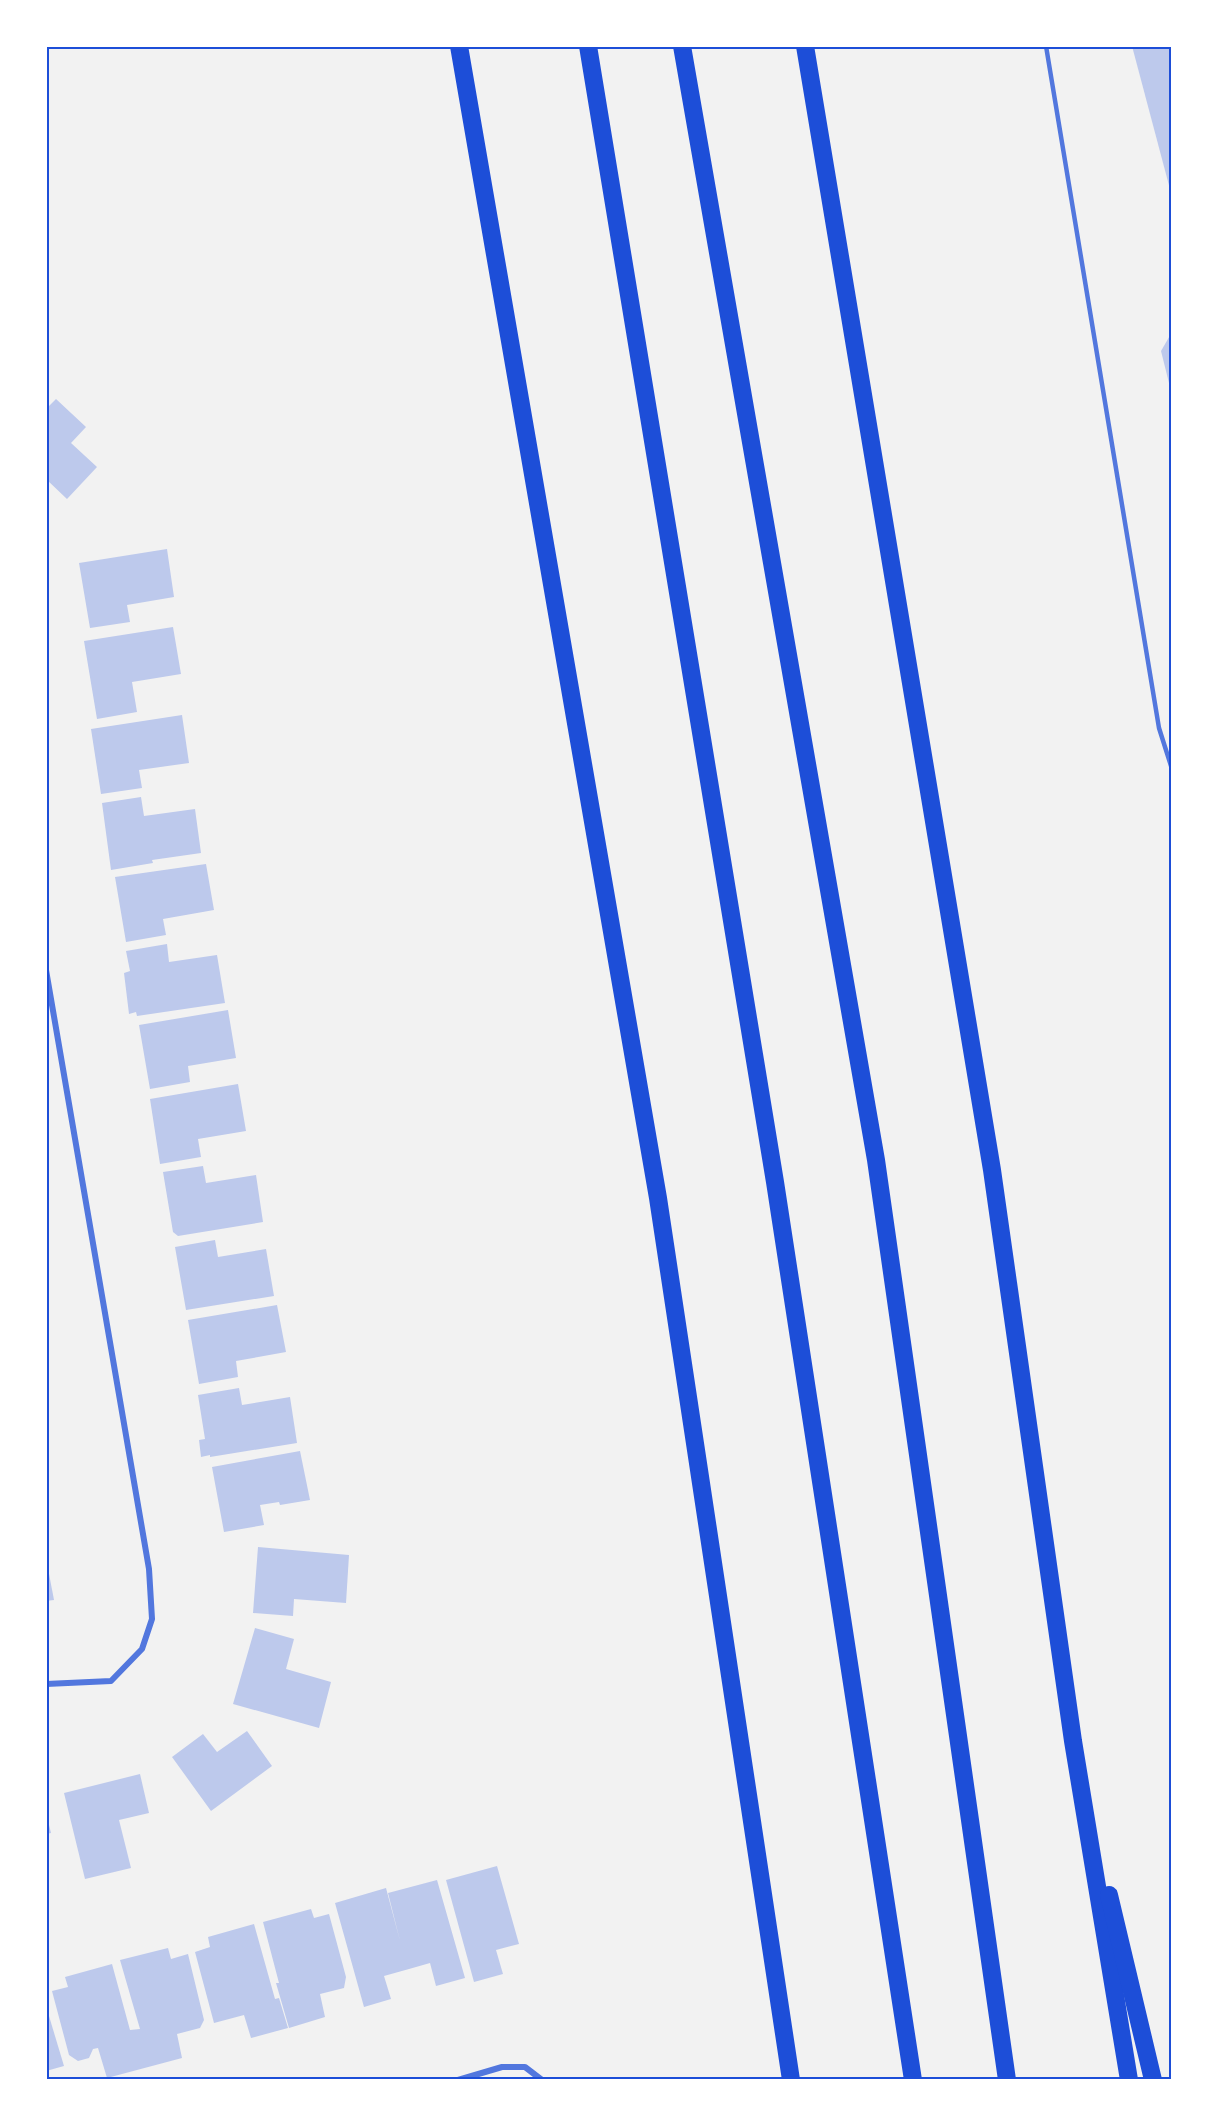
<svg xmlns="http://www.w3.org/2000/svg" width="1218" height="2126" viewBox="0 0 1218 2126" font-family="Signika,sans-serif">
  <style>
    .building { fill: #bdc9ec }
    .lines { fill: none; stroke-linecap: round; stroke-linejoin: round }
    .service { stroke: #5277de; stroke-width: 4.5 }
    .minor { stroke: #5277de; stroke-width: 6 }
    .motorway { stroke: #1d4ed8; stroke-width: 18 }
    .neatline { fill: none; stroke: #1d4ed8; stroke-width: 2 }
  </style>
  <rect width="100%" height="100%" fill="#f2f2f2"/>
  <!-- building -->
  <g class="building">
    <path d="M1132,46h40v147h-1z"/>
    <path d="M1172,332v59h-1l-10,-40z"/>
    <path d="M56,399l30,28 -15,16 26,24 -30,32 -21,-20v-70z"/>
    <path d="M167,549l7,48 -47,8 3,17 -40,6 -11,-65z"/>
    <path d="M173,627l8,47 -49,8 5,30 -40,7 -13,-78z"/>
    <path d="M182,715l7,48 -50,7 3,18 -41,6 -10,-65z"/>
    <path d="M141,797l3,19 51,-7 6,44 -49,7 1,3 -42,7 -9,-67z"/>
    <path d="M206,864l8,46 -51,9 3,16 -40,7 -11,-65z"/>
    <path d="M167,944l2,18 48,-7 8,48 -88,13 -1,-4 -7,2 -5,-41 6,-2 -4,-20z"/>
    <path d="M228,1010l8,48 -48,8 2,16 -40,7 -11,-64z"/>
    <path d="M238,1084l8,47 -48,8 3,18 -41,7 -10,-65z"/>
    <path d="M203,1166l3,17 50,-8 7,47 -85,14 -5,-4 -10,-60z"/>
    <path d="M215,1240l3,17 48,-8 8,47 -88,14 -11,-63z"/>
    <path d="M277,1305l9,47 -50,9 2,16 -39,7 -11,-64z"/>
    <path d="M239,1388l3,17 48,-8 7,46 -87,14v-2l-9,2 -2,-17 6,-1 -7,-44z"/>
    <path d="M300,1451l10,49 -30,5 -1,-3 -19,3 4,20 -40,7 -12,-65z"/>
    <path d="M258,1547l91,8 -3,48 -52,-4 -1,17 -40,-3z"/>
    <path d="M46,1558l8,42 -8,1z"/>
    <path d="M255,1628l39,11 -8,30 45,13 -12,46 -86,-24z"/>
    <path d="M247,1731l25,35 -61,45 -39,-54 31,-23 14,18z"/>
    <path d="M140,1774l9,39 -30,7 12,48 -46,11 -21,-86z"/>
    <path d="M46,1813l5,20 -5,1z"/>
    <path d="M497,1866l22,78 -23,6 7,24 -29,8 -28,-102z"/>
    <path d="M437,1880l28,98 -29,8 -6,-23 -21,6 -25,7 7,23 -27,8 -29,-104 51,-15 14,53 -12,-48z"/>
    <path d="M311,1909l3,9 15,-4 17,63 -2,11 -24,6 5,23 -36,11 -13,-45h3l-16,-61z"/>
    <path d="M254,1924l21,75 4,-1 9,30 -37,10 -7,-23 -30,8 -19,-71 15,-5 -2,-10z"/>
    <path d="M168,1948l3,11 17,-5 16,66 -4,8 -23,6 5,24 -75,20 -9,-30 -5,1 -4,9 -11,3 -9,-6 -17,-64 16,-4 -3,-10 47,-13 18,66 10,-1 -20,-69z"/>
    <path d="M46,2006l18,60 -18,5z"/>
  </g>
  <g class="lines">
    <!-- service -->
    <path class="service" d="M1046,46l113,682 13,41"/>
    <!-- minor -->
    <g class="minor">
      <path d="M46,970l103,599 3,50 -10,30 -31,32 -65,3"/>
      <path d="M458,2080l44,-13h23l17,13"/>
    </g>
    <!-- motorway -->
    <g class="motorway">
      <path d="M459,46l199,1152 133,882"/>
      <path d="M588,46l187,1136 138,898"/>
      <path d="M682,46l194,1114 131,920"/>
      <path d="M805,46l187,1124 81,571 56,339"/>
      <path d="M1109,1895l44,185"/>
    </g>
  </g>
  <!-- border -->
  <rect width="1218" height="2126" fill="none" stroke="#ffffff" stroke-width="96"/>
  <rect x="48" y="48" width="1122" height="2030" class="neatline"/>
</svg>
